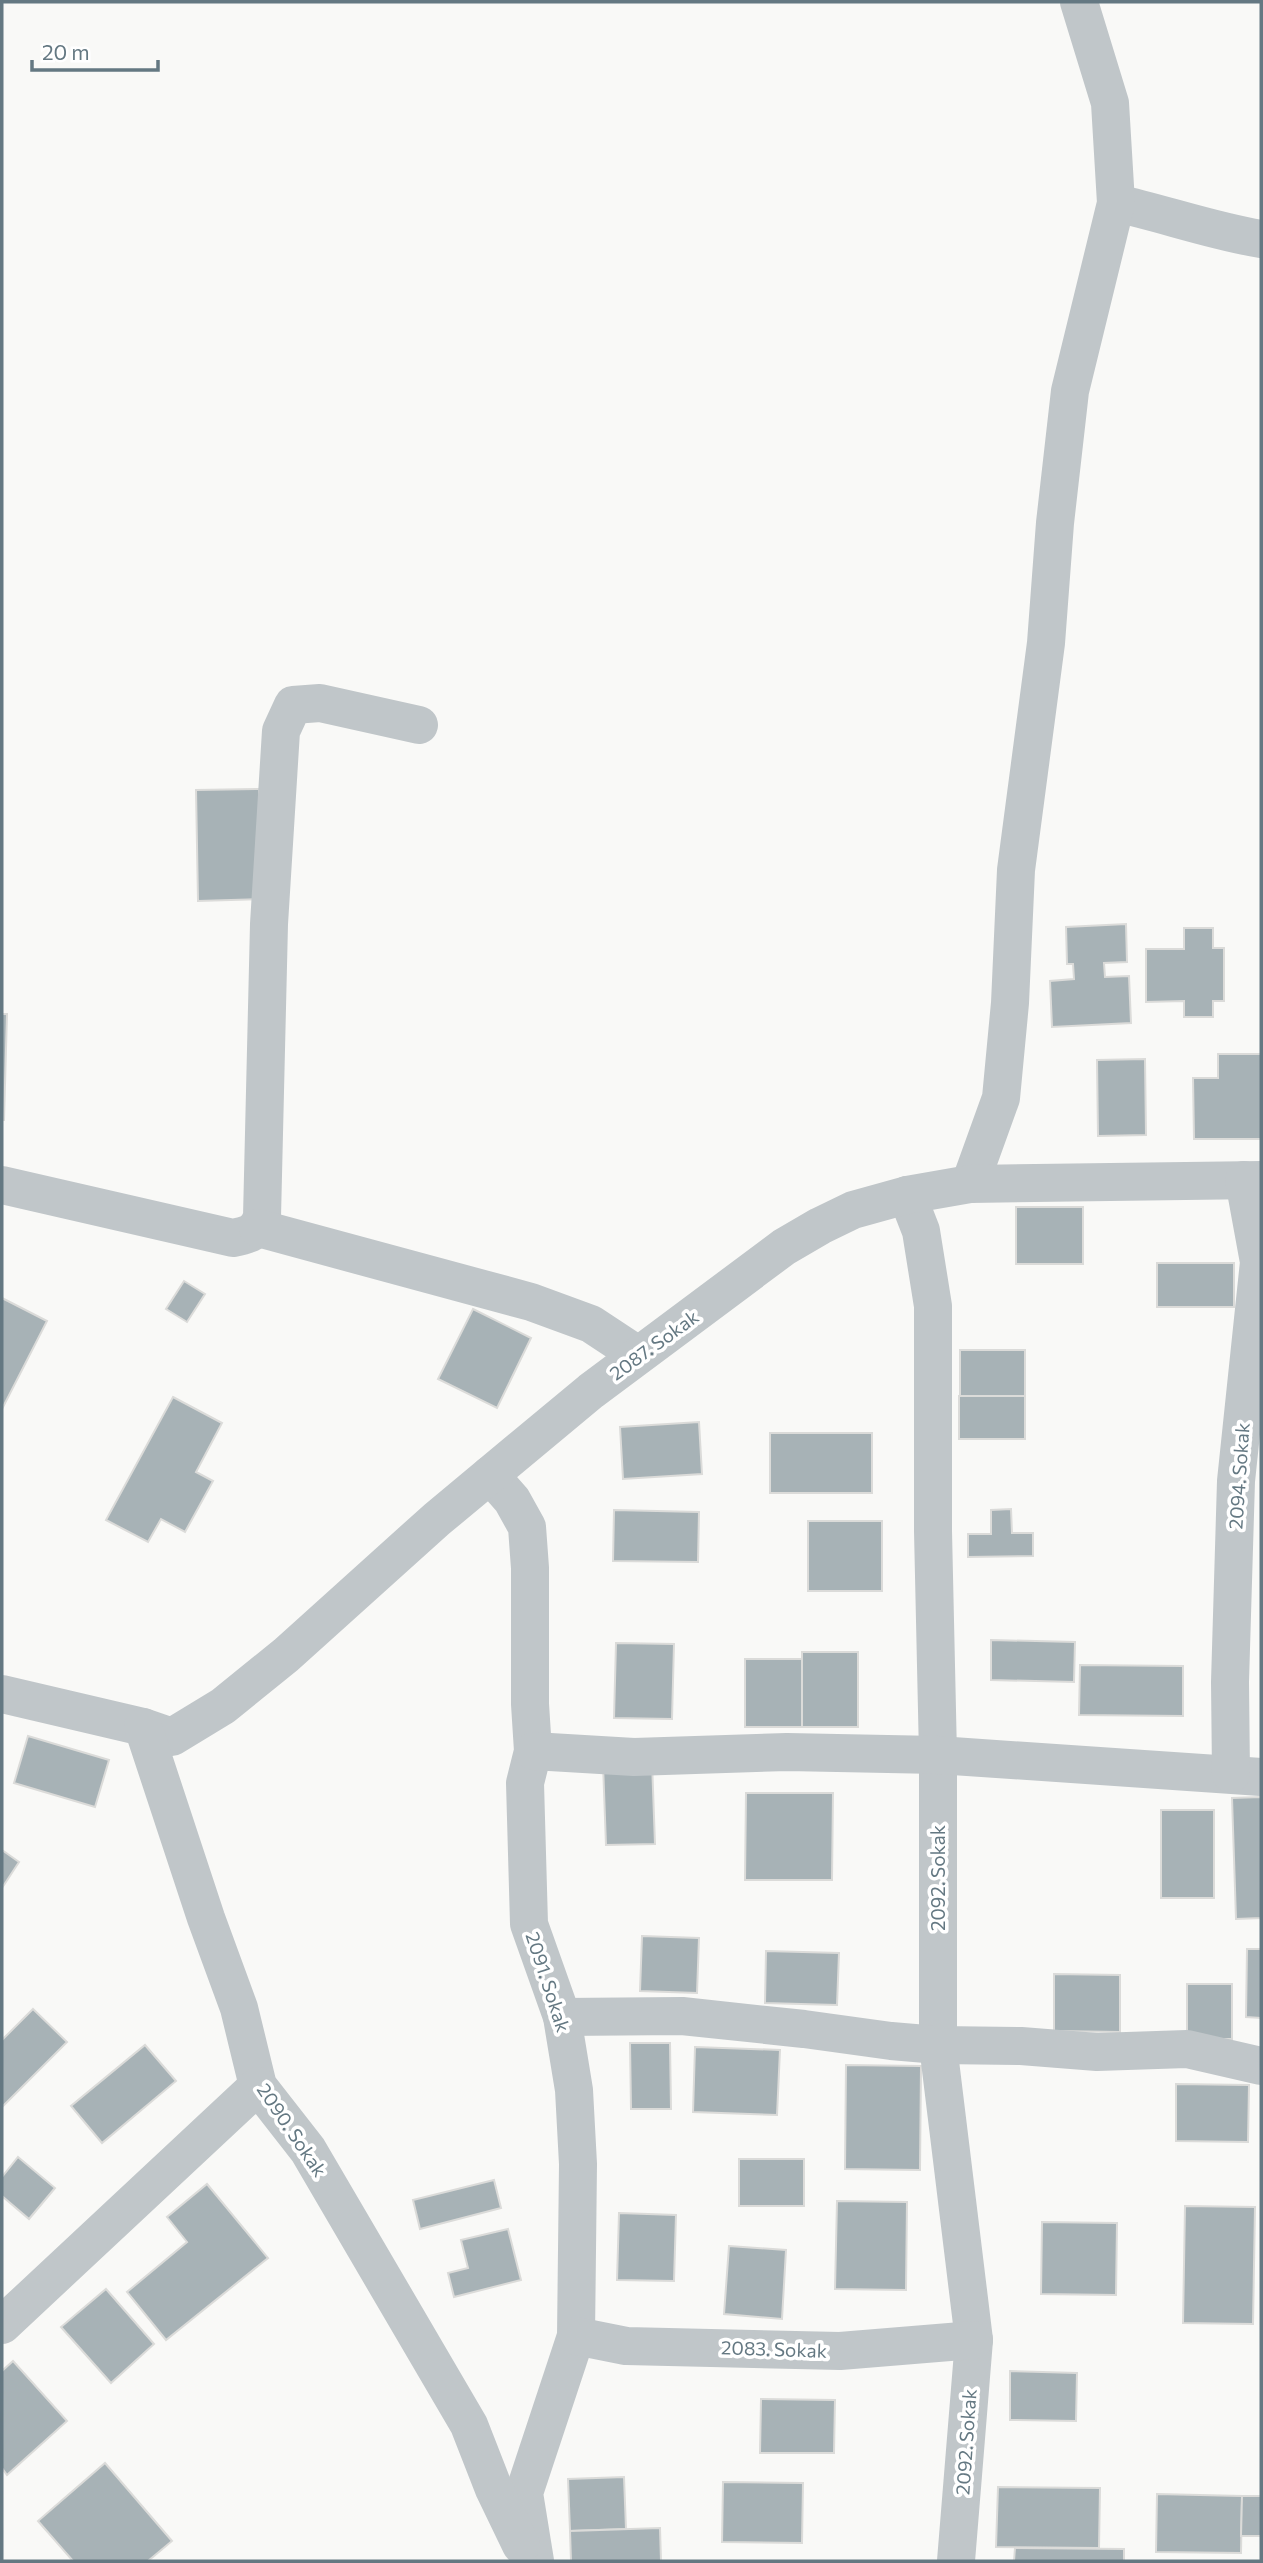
<svg xmlns="http://www.w3.org/2000/svg" width="1263" height="2563" viewBox="0 0 1263 2563" font-family="Commissioner,sans-serif">
  <style>
    .building { fill: #a7b2b6; stroke: #dbdbd9; stroke-width: 2 }
    .lines { fill: none; stroke-linecap: round; stroke-linejoin: round }
    .minor { stroke: #c0c6c9; stroke-width: 38 }
    .labels { text-anchor: middle; stroke-width: 7; stroke-linejoin: round; paint-order: stroke }
    .street-label { font-size: 19px; fill: #647882; stroke: #fff }
  </style>
  <rect width="100%" height="100%" fill="#f9f9f7"/>
  <!-- building -->
  <g class="building">
    <path d="M259,789l2,110 -63,2 -2,-111z"/>
    <path d="M1126,924l1,38 -23,1 1,14 24,-1 2,47 -79,4 -2,-46 24,-2 -1,-15h-6l-1,-37z"/>
    <path d="M1184,928h29v20h11v53h-11v16h-29v-16l-38,1v-53h38z"/>
    <path d="M2,1014h5l-3,106h-2z"/>
    <path d="M1218,1054h43v85h-67l-1,-61h25z"/>
    <path d="M1145,1059l1,76 -48,1 -1,-76z"/>
    <rect x="1016" y="1207" width="67" height="57"/>
    <rect x="1157" y="1263" width="77" height="44"/>
    <path d="M184,1281l21,13 -18,28 -21,-13z"/>
    <path d="M2,1298l45,23 -45,88z"/>
    <path d="M473,1309l58,29 -34,70 -59,-29z"/>
    <rect x="960" y="1350" width="65" height="46"/>
    <rect x="959" y="1396" width="66" height="43"/>
    <path d="M173,1397l49,26 -26,49 17,9 -28,51 -24,-13 -13,23 -42,-22z"/>
    <path d="M699,1422l3,52 -79,5 -3,-52z"/>
    <rect x="770" y="1433" width="102" height="60"/>
    <path d="M1011,1509l1,24h21v23l-65,1v-23h23v-24z"/>
    <path d="M614,1510l85,2 -1,50 -85,-1z"/>
    <rect x="808" y="1521" width="74" height="70"/>
    <path d="M991,1640l84,2 -1,40 -83,-2z"/>
    <path d="M616,1643l58,1 -2,75 -58,-1z"/>
    <rect x="802" y="1652" width="56" height="75"/>
    <rect x="745" y="1659" width="57" height="68"/>
    <path d="M1080,1665l103,1v50l-104,-1z"/>
    <path d="M28,1736l81,24 -14,47 -81,-24z"/>
    <path d="M652,1762l3,82 -49,1 -3,-81z"/>
    <path d="M746,1793h87l-1,87h-87z"/>
    <path d="M1261,1797v121l-25,1 -4,-121z"/>
    <rect x="1161" y="1810" width="53" height="88"/>
    <path d="M2,1850l17,12 -17,26z"/>
    <path d="M642,1936l57,2 -2,55 -57,-2z"/>
    <path d="M1247,1949h14v69l-15,-1z"/>
    <path d="M766,1951l73,2 -2,52 -72,-2z"/>
    <path d="M1054,1974l66,1v57l-66,-1z"/>
    <rect x="1187" y="1984" width="45" height="55"/>
    <path d="M33,2009l34,33 -65,65v-67z"/>
    <path d="M630,2043h40l1,66h-40z"/>
    <path d="M145,2045l31,36 -74,62 -31,-37z"/>
    <path d="M695,2047l85,3 -3,65 -84,-3z"/>
    <path d="M846,2065l75,1 -1,104 -75,-1z"/>
    <path d="M1176,2084l73,1 -1,57 -72,-1z"/>
    <path d="M18,2157l37,31 -26,31 -27,-23v-19z"/>
    <rect x="739" y="2159" width="65" height="47"/>
    <path d="M494,2180l7,28 -81,21 -7,-29z"/>
    <path d="M207,2184l61,74 -102,82 -39,-48 60,-50 -20,-25z"/>
    <path d="M837,2201l70,1 -1,88 -71,-1z"/>
    <path d="M1185,2206l70,1 -2,117 -70,-1z"/>
    <path d="M619,2213l57,2 -2,66 -57,-1z"/>
    <path d="M1042,2222l75,1 -1,72 -75,-1z"/>
    <path d="M508,2229l13,51 -67,17 -6,-24 20,-5 -7,-28z"/>
    <path d="M729,2246l57,4 -4,69 -58,-5z"/>
    <path d="M106,2289l48,55 -43,39 -50,-56z"/>
    <path d="M13,2361l54,60 -60,54 -5,-7v-97z"/>
    <path d="M1010,2371l67,2 -1,48 -66,-1z"/>
    <path d="M761,2399l74,1 -1,53h-74z"/>
    <path d="M105,2463l67,78 -24,20h-75l-35,-40z"/>
    <path d="M624,2477l2,52 -56,2 -2,-52z"/>
    <path d="M723,2482l80,1 -1,60 -80,-1z"/>
    <path d="M998,2487l102,1 -1,60 -103,-1z"/>
    <path d="M1157,2494l85,2 -1,57 -85,-1z"/>
    <path d="M1242,2496h19v40h-20z"/>
    <path d="M660,2528l1,33h-90l-1,-30z"/>
    <path d="M1015,2548l109,1v12h-110z"/>
  </g>
  <g class="lines">
    <!-- minor -->
    <g class="minor">
      <path d="M1116,203c49,11 96,28 145,36"/>
      <path d="M970,1184l31,-86 9,-95 6,-133 30,-227 9,-120 15,-132 46,-188 -6,-100 -31,-101"/>
      <path d="M2,1185l231,53c16,-3 23,-5 29,-21l7,-293 12,-193 12,-26 27,-2 99,22"/>
      <path d="M907,1195l14,36 12,75v225l5,224v290l36,295 -18,221"/>
      <path d="M258,1228l273,74 60,22 47,31"/>
      <path d="M490,1475l22,25 15,27 3,41v136l3,47 -8,32 4,141 33,93 12,73 4,74 -2,172 -52,157 11,68"/>
      <path d="M2,1694l141,33 29,10 51,-31 63,-51 151,-136 154,-128 193,-144 36,-21 33,-16 54,-15 63,-11 291,-4"/>
      <path d="M143,1727l63,191 33,90 19,78 50,64 161,275 25,64 27,56"/>
      <path d="M533,1751l101,6 153,-5 151,3 323,22"/>
      <path d="M1231,1774l-1,-92 6,-201 23,-219 -15,-82"/>
      <path d="M562,2017l120,-1 122,13 87,12 47,4 83,1 76,6 90,-3 74,17"/>
      <path d="M2,2325l256,-239"/>
      <path d="M576,2336l50,10 214,5 134,-11"/>
    </g>
  </g>
  <g class="labels">
    <!-- street labels -->
    <g class="street-label">
      <text transform="translate(654 1345) rotate(-36)" y="7">2087. Sokak</text>
      <text transform="translate(1239 1476) rotate(-86)" y="7">2094. Sokak</text>
      <text transform="translate(938 1878) rotate(-90)" y="7">2092. Sokak</text>
      <text transform="translate(548 1982) rotate(72)" y="7">2091. Sokak</text>
      <text transform="translate(292 2130) rotate(56)" y="7">2090. Sokak</text>
      <text transform="translate(774 2349) rotate(2)" y="7">2083. Sokak</text>
      <text transform="translate(966 2442) rotate(-86)" y="7">2092. Sokak</text>
    </g>
  </g>
  <!-- border -->
  <rect width="1263" height="2563" fill="none" stroke="#647882" stroke-width="7"/>
  <!-- scale -->
  <path d="M32 60v10h126v-10" fill="none" stroke="#647882" stroke-width="3.5"/>
  <text x="42" y="60" font-size="21" fill="#647882" stroke="#ffffff" stroke-width="5" paint-order="stroke">20 m</text>
</svg>
